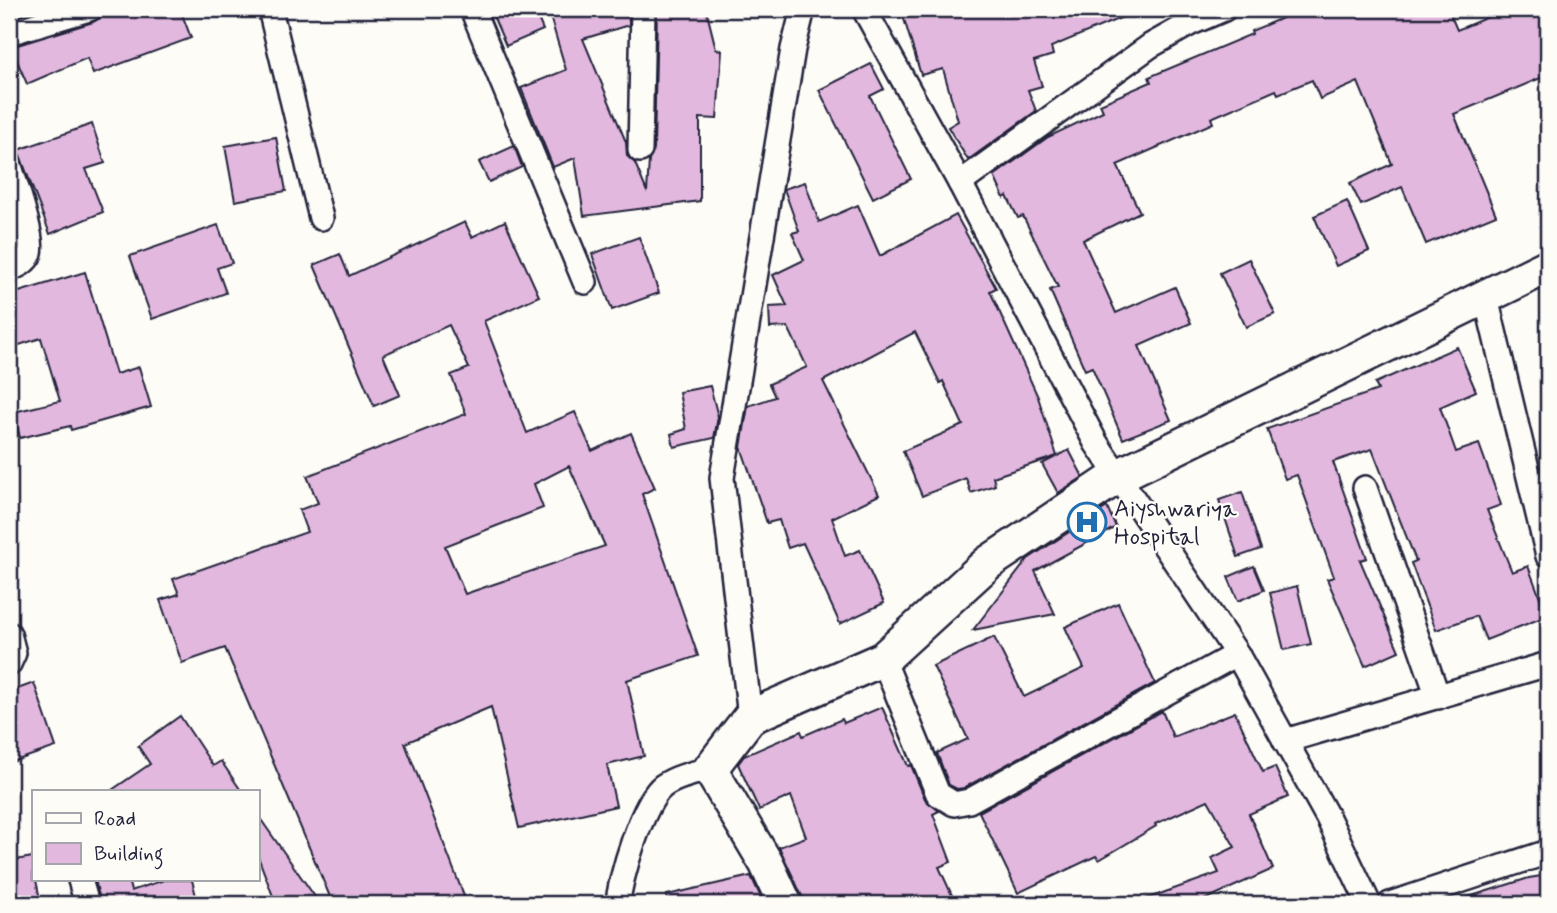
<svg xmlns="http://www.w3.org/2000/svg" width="1557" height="913" viewBox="0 0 1557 913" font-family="Mynerve,sans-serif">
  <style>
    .building { fill: #e2b8df; stroke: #22223b; stroke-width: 2; fill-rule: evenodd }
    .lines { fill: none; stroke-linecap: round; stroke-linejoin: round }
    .street-casing { stroke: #22223b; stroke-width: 28 }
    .secondary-casing { stroke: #22223b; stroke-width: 38 }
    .street { stroke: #fdfcf7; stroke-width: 23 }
    .secondary { stroke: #fdfcf7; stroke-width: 33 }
    .labels { text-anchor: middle; stroke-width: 5; stroke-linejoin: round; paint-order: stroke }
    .poi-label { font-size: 24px; fill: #22223b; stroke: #fdfcf7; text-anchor: start }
  </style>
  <rect width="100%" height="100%" fill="#fdfcf7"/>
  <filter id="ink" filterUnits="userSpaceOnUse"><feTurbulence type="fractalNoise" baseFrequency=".0143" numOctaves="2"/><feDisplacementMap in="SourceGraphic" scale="14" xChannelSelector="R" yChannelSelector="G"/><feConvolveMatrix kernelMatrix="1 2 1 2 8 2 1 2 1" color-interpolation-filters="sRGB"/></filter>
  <g filter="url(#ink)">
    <!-- building -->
    <g class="building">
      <path d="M103,9h77l11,29 -98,36 -6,-16 -60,26 -16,-37 82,-25 7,-4z"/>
      <path d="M490,9h44l9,21 -37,16z"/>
      <path d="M564,9h65v16l-46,14 43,103 1,14 8,7 12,29 2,-32 5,-10 3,-141h49l10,40 6,1 -5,69 -17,-1v83l-116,15 -9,-58 -22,9 -32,-79 45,-18 -17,-57z"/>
      <path d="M901,9h241l-91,38 2,8 -19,6 8,25 -14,4 8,21 -68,49 -20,-33 10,-6 -15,-52 -22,6z"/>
      <path d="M1290,9h158l9,21 50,-21h41v66l-94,39 42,101 -70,29 -24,-57 -41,18 -11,-22 42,-19 -34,-82 -38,17 -8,-19 -34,14 -2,-4 -65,28 2,5 -96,42 23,47 -57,28 33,73 59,-26 16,36 -52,23 32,74 -48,19 -31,-72 -7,3 -35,-80 8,-3 -35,-71 -5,2 -11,-22 -3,2 -10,-22 54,-39 55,-26 -3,-7 51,-22 -2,-5 103,-43 -1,-3 41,-17z"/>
      <path d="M871,64l13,25 -14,7 41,83 -38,19 -54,-108z"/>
      <path d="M92,124l13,39 -19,6 17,43 -53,22 -32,-84z"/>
      <path d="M276,137l10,54 -51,10 -10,-55z"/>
      <path d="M514,146l8,21 -33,15 -10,-20z"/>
      <path d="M805,182l14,40 39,-17 22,51 76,-41 40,73 -6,3 48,106 19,59 -64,21 2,8 -24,8 -5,-15 -44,18 -19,-45 60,-26 -20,-44 -3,2 -25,-51 -92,49 56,114 -47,23 13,38 15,-6 24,53 -44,21 -37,-81 -15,5 -9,-28 -12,3 -26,-76 7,-41 27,-9 -6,-13 38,-17 -19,-40 -18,1 -1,-21 18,-1 -14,-31 31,-15 -12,-27 7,-2 -15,-42z"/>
      <path d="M1347,201l22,50 -33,15 -22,-50z"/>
      <path d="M505,221l34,75 -55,25 43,112 48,-21 17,39 39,-18 24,55 -13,6 56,162 -71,24 17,76 -37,9 9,41 -97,22 -28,-121 -86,36 62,161h-134l-108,-256 -43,15 -22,-63 19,-6 -6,-15 134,-47 -8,-22 19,-7 -11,-27 159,-62 -15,-39 18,-7 -20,-43 -66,30 17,40 -26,11 -60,-141 26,-11 9,22 116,-54 7,15zM569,466l36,80 -140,48 -20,-48 98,-38 -9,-24z"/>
      <path d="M218,225l14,38 -15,5 9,25 -74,26 -22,-63z"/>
      <path d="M639,237l20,56 -47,17 -20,-56z"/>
      <path d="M1249,259l26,55 -29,13 -26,-54z"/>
      <path d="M85,272l31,102 23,-7 12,40 -80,23 -1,-4 -50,12 -6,-26 46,-11 -19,-63 -25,8 -7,-22v-29z"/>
      <path d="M1457,347l19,44 -36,16 16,45 23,-8 22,61 -14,5 25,62 16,-6 19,50 -61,24 -10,-24 -40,14 -25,-67 5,-2 -44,-112 -39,13 34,96 -7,2 39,91 -34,15 -38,-87 7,-2 -37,-102 -12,4 -18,-50 111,-39 -3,-7z"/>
      <path d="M710,386l8,31 -4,21 -40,9 -3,-13 15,-5 -7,-37z"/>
      <path d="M1069,450l14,27 -25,16 -16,-29z"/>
      <path d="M1242,492l19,57 -23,8 -19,-57z"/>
      <path d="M1107,507l9,20 -81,44 20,43 -82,16 55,-71z"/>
      <path d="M1254,566l10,24 -26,11 -10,-24z"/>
      <path d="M1297,586l14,58 -27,6 -14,-57z"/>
      <path d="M1118,603l37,80 -191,105 -7,1 -8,-4 -12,-32 31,-14 -35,-73 61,-29 30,60 60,-29 -19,-41z"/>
      <path d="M34,683l22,64 -47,16v-71z"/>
      <path d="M882,707l26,59 3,-1 14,34 14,12 -6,3 18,48 -12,5 17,37h-152l-2,-8 -23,-49 27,-10 -15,-41 -32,14 -21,-46 6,-8 57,-25 2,5 39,-17 2,4z"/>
      <path d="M1162,711l11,26 62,-25 28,60 12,-5 13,30 -39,17 24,55 -78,35h-55v-3l79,-28 -7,-15 23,-11 -27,-47 -53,24 1,2 -57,34 -3,-4 -78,37 -39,-81z"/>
      <path d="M180,716l33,50 8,-5 21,31h-133l41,-28 -12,-18z"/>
      <path d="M257,814l63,90h-44l-19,-50z"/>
      <path d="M33,857v23h3l5,24h-32v-43z"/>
      <path d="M1548,875v29h-85l-1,-5 67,-21z"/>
      <path d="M751,876l13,28h-96l-1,-9z"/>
      <path d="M95,880h33l3,11 33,-11h28l6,24h-97z"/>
    </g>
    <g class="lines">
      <defs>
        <g id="street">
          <path d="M270,9l51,209"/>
          <path d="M472,9l113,273"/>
          <path d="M864,9l96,174 136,260 141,211 91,164 41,86"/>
          <path d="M9,33l80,-24"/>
          <path d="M640,150l3,-141"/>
          <path d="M9,163c5,17 26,76 21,90 -3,9 -13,14 -21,16"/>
          <path d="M960,183l190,-137 41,-23 33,-14"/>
          <path d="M1486,298l62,258"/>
          <path d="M1365,488l73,209"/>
          <path d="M9,634l5,19 -5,11"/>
          <path d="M883,659l55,135 16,10 15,-3 268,-147"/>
          <path d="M750,717l-28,-239 71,-429 10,-40"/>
          <path d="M1285,741l263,-77"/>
          <path d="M80,880l7,24"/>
          <path d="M618,904c1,-24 25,-103 45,-118 13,-9 31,-13 47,-17"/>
          <path d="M1390,904l158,-52"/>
        </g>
        <path id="secondary" d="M785,904l-19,-41 -56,-94 40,-52 133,-58 105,-96 130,-87 430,-210"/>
      </defs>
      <!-- street casing -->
      <use href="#street" class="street-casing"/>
      <!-- secondary casing -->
      <use href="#secondary" class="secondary-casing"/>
      <!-- street -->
      <use href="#street" class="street"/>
      <!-- secondary -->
      <use href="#secondary" class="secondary"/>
    </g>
  </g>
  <!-- icons -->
  <defs>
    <symbol id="hospital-ring" viewBox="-11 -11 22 22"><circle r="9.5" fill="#fdfcf7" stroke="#1f6fb2" stroke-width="1.5"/><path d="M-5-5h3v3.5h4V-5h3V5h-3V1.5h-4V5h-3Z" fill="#1f6fb2"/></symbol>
  </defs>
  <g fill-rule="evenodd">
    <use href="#hospital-ring" x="1065" y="500" width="44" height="44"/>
  </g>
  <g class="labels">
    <!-- poi labels -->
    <g class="poi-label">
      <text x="1114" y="516">Aiyshwariya<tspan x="1114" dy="28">Hospital</tspan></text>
    </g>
  </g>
  <!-- margin -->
  <rect width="1557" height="913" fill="none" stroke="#fdfcf7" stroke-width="35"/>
  <rect x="18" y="18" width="1522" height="878" fill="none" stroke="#22223b" stroke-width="2.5" filter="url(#ink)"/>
  <!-- legend -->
  <rect x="32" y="790" width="228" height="91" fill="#fdfcf7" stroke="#a5a5ac" stroke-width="2"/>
  <rect x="46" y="813" width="35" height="10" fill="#fdfcf7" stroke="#a5a5ac" stroke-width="2"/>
  <text x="94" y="825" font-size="21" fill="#22223b">Road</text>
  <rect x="46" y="843" width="35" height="21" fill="#e2b8df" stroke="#a5a5ac" stroke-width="2"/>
  <text x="94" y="860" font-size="21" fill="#22223b">Building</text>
</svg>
